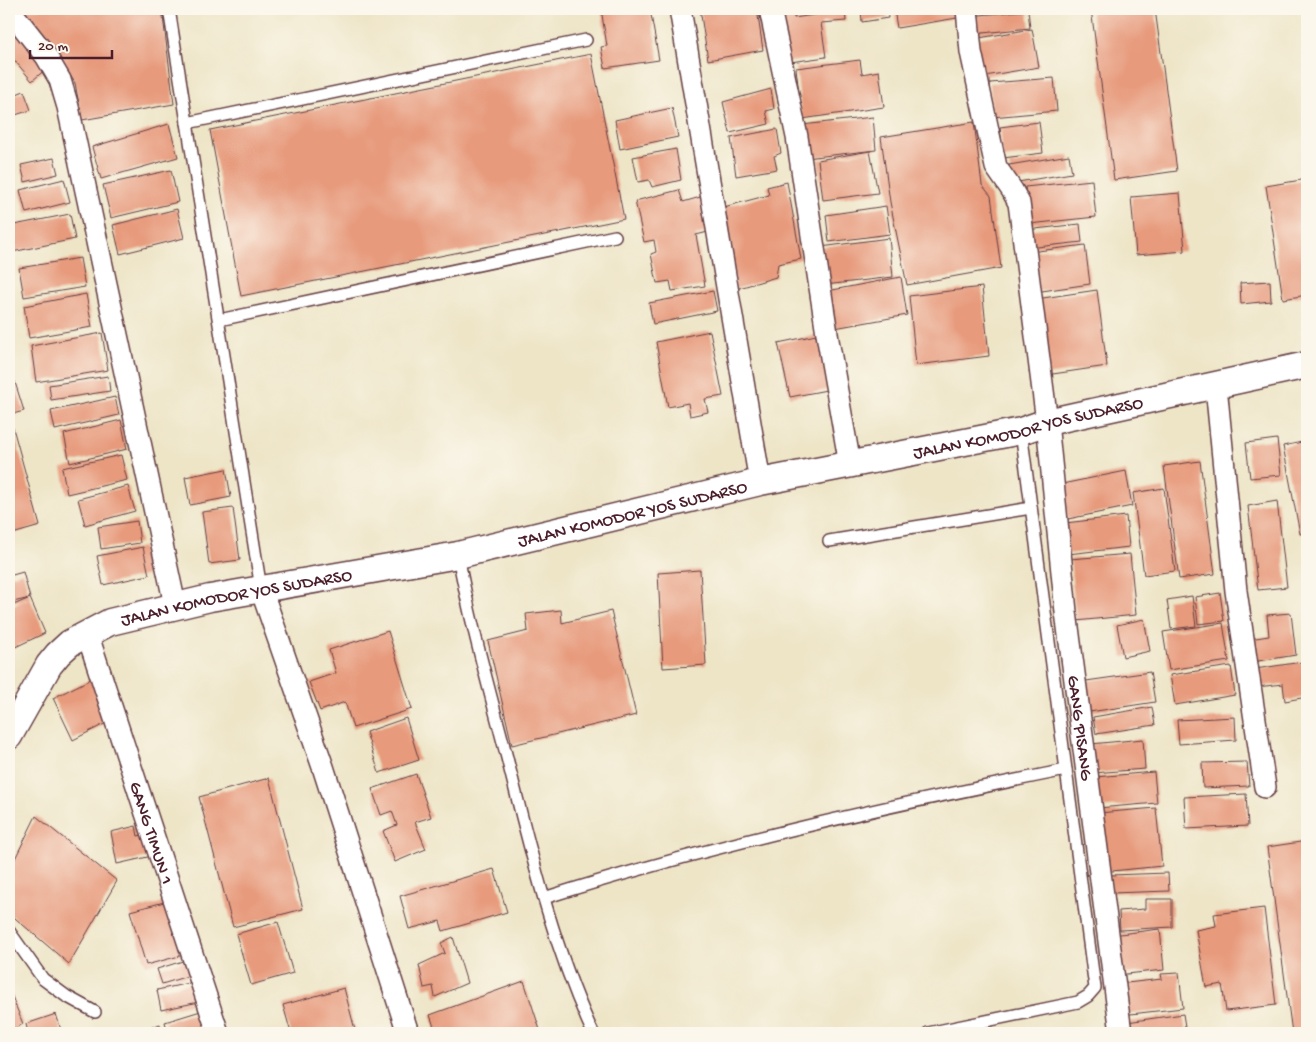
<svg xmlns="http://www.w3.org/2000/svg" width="1316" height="1042" viewBox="0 0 1316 1042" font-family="'Gochi Hand',sans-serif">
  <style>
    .building { fill: #e79a7b }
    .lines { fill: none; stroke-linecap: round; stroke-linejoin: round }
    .service-casing { stroke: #633d42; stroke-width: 14 }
    .minor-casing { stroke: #633d42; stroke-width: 24 }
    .tertiary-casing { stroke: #633d42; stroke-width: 29 }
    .service { stroke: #fff; stroke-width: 11 }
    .minor { stroke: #fff; stroke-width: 21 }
    .tertiary { stroke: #fff; stroke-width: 26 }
    .labels { text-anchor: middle; stroke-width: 4; stroke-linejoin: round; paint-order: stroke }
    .street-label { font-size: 18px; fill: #4a1f2b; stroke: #fbf7ec }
  </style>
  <rect width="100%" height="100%" fill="#fbf7ec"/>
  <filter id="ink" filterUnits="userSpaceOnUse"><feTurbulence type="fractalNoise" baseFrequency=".02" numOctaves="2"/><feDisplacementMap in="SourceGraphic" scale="10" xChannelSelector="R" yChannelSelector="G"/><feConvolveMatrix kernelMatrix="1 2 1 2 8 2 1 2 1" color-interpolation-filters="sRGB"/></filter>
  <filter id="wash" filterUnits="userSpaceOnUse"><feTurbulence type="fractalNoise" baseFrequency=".0096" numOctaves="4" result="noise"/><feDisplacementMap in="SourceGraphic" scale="20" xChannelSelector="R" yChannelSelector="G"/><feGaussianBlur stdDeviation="1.12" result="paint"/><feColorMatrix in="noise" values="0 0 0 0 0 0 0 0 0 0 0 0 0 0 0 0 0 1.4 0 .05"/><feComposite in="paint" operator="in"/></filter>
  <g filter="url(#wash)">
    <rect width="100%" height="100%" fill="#eee5c7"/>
    <g id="blocks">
      <!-- building -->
      <g class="building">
        <path d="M22,9h140l12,95 -92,16 -7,-37 -21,-34z"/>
        <path d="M601,9h49l9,51 -54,8 -4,-21 6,-1z"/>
        <path d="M700,9h57l6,41 -55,10z"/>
        <path d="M775,9h18l1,9 26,-4 -1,-5h26l1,12 -25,2 5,34 -43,6z"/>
        <path d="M861,9h26l1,9 -26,4z"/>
        <path d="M894,9h62l1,9 -60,10z"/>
        <path d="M978,9h27v1l-27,3z"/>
        <path d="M1091,9h64l22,162 -63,9z"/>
        <path d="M1028,10l2,18 -57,6 -2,-18z"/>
        <path d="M14,28l34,39 -16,14 -23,-27v-21z"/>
        <path d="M1032,29l7,38 -60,10 -6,-38z"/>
        <path d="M591,54l33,165 -383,77 -31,-166z"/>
        <path d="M860,60l2,14 17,-3 5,36 -82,12 -6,-51z"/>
        <path d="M1054,78l3,33 -65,6 -2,-34z"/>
        <path d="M771,89l3,20 -8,2 3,13 -39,9 -7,-31z"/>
        <path d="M24,91l7,19 -22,7v-20z"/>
        <path d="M672,108l6,29 -58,12 -5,-29z"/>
        <path d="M873,117l3,33 -70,8 -4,-33z"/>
        <path d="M974,122l8,63 9,11 10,72 -94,17 -17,-83 -9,-65z"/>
        <path d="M1039,122l4,31 -40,5 -3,-31z"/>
        <path d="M169,124l9,33 -77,22 -9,-32z"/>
        <path d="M777,129l4,24 -7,3 3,13 -41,7 -5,-38z"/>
        <path d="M676,149l5,31 -29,7 -3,-7 -11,2 -5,-25z"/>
        <path d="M870,151l8,42 -55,7 -5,-40z"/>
        <path d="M1069,155l3,18 -60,10 -3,-18z"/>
        <path d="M54,158l4,16 -33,8 -4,-17z"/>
        <path d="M171,170l7,32 -67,16 -8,-33z"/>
        <path d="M64,179l6,23 -44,11 -6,-23z"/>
        <path d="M1307,179v116l-24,4 -17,-113z"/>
        <path d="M1092,180l4,37 -67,7 -4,-37z"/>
        <path d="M787,182l14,77 -23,5 -2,13 -40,12 -16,-81 49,-13 -2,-8z"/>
        <path d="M679,190l4,12 21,-6 4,36 -12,3 9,51 -33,5 -2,-10 -13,2 -6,-29 5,-2 -2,-12 -10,2 -9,-41z"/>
        <path d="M1180,193l5,58 -49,4 -5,-58z"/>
        <path d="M886,206l4,28 -61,8 -3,-27z"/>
        <path d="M177,209l7,29 -64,16 -7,-29z"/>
        <path d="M70,214l5,25 -63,13 -3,-26z"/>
        <path d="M1080,224l2,18 -54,6 -2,-18z"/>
        <path d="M889,238l4,39 -68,8 -4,-38z"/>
        <path d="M1085,245l5,39 -55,8 -5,-40z"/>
        <path d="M80,258l5,29 -61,10 -5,-29z"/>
        <path d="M901,277l6,38 -78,14 -7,-37z"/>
        <path d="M1270,281l1,20 -30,3 -1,-21z"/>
        <path d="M982,287l7,69 -73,9 -7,-69z"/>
        <path d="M1097,290l10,76 -61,9 -10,-76z"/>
        <path d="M713,291l4,20 -64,13 -4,-21z"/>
        <path d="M86,294l6,33 -63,11 -5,-32z"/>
        <path d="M710,331l13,65 -18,3 3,13 -18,4 -2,-13 -20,4 -12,-65z"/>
        <path d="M102,333l6,37 -72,12 -5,-36z"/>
        <path d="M821,334l11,55 -42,8 -12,-54z"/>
        <path d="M9,363l15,48 -15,4z"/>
        <path d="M108,376l2,15 -59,9 -2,-15z"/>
        <path d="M115,397l4,18 -64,15 -4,-19z"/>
        <path d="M121,420l6,29 -57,14 -6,-29z"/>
        <path d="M13,428l27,98 -31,9v-105z"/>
        <path d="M1277,439l4,36 -31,3 -4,-35z"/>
        <path d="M1307,441v92l-7,1 -17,-88z"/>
        <path d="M121,455l6,25 -60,14 -5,-26z"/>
        <path d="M1200,461l15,113 -36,5 -15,-113z"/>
        <path d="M226,469l5,28 -41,8 -5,-28z"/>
        <path d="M1126,471l6,35 -64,13 -6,-35z"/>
        <path d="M128,486l7,25 -50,14 -7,-26z"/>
        <path d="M1164,488l11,83 -31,4 -11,-82z"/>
        <path d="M1277,501l10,86 -29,3 -10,-84z"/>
        <path d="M233,508l7,52 -31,4 -7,-52z"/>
        <path d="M1126,516l3,31 -61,7 -3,-31z"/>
        <path d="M137,521l3,22 -39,6 -3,-22z"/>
        <path d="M143,547l6,28 -46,10 -6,-29z"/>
        <path d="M1130,554l6,61 -60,6 -6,-62z"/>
        <path d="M700,570l6,95 -43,3 -5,-95z"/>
        <path d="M23,572l7,26 -21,5v-27z"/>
        <path d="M1220,593l4,28 -26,3 -3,-27z"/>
        <path d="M1192,596l4,30 -25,3 -4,-29z"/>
        <path d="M30,598l15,35 -36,17v-43z"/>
        <path d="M561,610l1,13 49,-12 25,104 -124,30 -24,-104 40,-10 -2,-17z"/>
        <path d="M1291,613l5,42 -44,7 -3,-23 20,-3 -2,-21z"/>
        <path d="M1144,619l6,32 -27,6 -6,-32z"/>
        <path d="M1223,623l6,38 -60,9 -6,-38z"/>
        <path d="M388,631l24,78 -59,19 -8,-26 -25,9 -11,-29 27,-9 -7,-23z"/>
        <path d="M1302,662l5,35 -22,4 -2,-17 -26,3 -2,-18z"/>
        <path d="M1231,666l4,29 -60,10 -5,-30z"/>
        <path d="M1150,672l5,30 -72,11 -4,-31z"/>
        <path d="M91,679l21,41 -39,20 -20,-42z"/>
        <path d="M1152,707l3,18 -59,9 -3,-17z"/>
        <path d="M1235,717l1,23 -57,4 -2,-24z"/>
        <path d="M406,718l13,42 -40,13 -13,-41z"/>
        <path d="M1143,739l2,30 -52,4 -2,-29z"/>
        <path d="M1247,762l2,24 -46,2 -1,-25z"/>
        <path d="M1154,772l3,31 -59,5 -3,-31z"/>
        <path d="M416,774l15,43 -16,5 11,27 -31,13 -12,-31 14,-6 -5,-14 -11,4 -9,-26z"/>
        <path d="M269,778l34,131 -70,18 -34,-130z"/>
        <path d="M1246,794l2,32 -62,3 -2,-32z"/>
        <path d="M1156,808l6,58 -60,6 -4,-59z"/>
        <path d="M36,816l81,65 -48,83 -60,-51v-42z"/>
        <path d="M136,826l2,10 9,-2 5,22 -35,8 -6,-32z"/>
        <path d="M1307,841v192h-15l-25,-186z"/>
        <path d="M494,869l13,43 -64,19 -3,-10 -31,8 -9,-33z"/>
        <path d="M1168,873l1,18 -58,2 -1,-18z"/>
        <path d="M1145,899h27v28l-52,3 -1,-19 26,-2z"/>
        <path d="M168,901l15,54 -37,10 -16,-54z"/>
        <path d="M1264,908l12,97 -50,6 -4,-27 -16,3 -10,-57 20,-4 -2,-12z"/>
        <path d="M278,922l15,51 -42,12 -15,-51z"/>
        <path d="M1160,929l4,41 -47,5 -5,-40z"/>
        <path d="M453,937l14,46 -32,14 -2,-11 -9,2 -5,-23 26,-12 -4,-10z"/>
        <path d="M186,960l5,15 -29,9 -5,-15z"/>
        <path d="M1179,973l4,35 -61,7 -4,-31 44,-5 -1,-5z"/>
        <path d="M524,981l17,52h-105l-6,-18z"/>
        <path d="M194,982l5,20 -38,8 -4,-20z"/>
        <path d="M344,988l11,42 -12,3h-52l-8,-28z"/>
        <path d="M9,989l14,35 -14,7z"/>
        <path d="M204,1010l7,23h-43l-3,-11z"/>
        <path d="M56,1014l6,19h-34l-2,-9z"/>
        <path d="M1183,1014l3,19h-58l-1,-11z"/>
        <path d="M160,1024l3,9h-31z"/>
      </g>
    </g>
  </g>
  <g filter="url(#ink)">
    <use href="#blocks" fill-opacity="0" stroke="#633d42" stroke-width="1"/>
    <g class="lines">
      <defs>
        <g id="service">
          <path d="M169,9l92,580"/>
          <path d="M187,123l399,-83"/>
          <path d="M219,320l396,-84"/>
          <path d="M829,541l202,-33"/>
          <path d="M458,555c12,67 31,133 48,199 24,94 46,191 87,279"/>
          <path d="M544,898c171,-54 347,-93 522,-128"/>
          <path d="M9,931l34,48 23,17 29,16"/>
          <path d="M928,1033l150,-31 10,-6 7,-8 -74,-557"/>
        </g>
        <g id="minor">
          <path d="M9,9l37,47 14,24 8,27 107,498"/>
          <path d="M680,9l80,473"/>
          <path d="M770,9l27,128 31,203 22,125"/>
          <path id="s1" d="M967,9l4,43 25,115 16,23 7,13 28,219 19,190 55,421"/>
          <path d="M1216,386l20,205 29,196"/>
          <path d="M261,589l62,178 85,266"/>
          <path id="s2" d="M87,633l131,400"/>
        </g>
        <g id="tertiary">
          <path id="s3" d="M9,736l40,-71 9,-11 12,-11 40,-21 100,-24 248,-43 302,-73 261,-51 26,-9 260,-57"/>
        </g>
      </defs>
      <!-- service casing -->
      <use href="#service" class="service-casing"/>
      <!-- minor casing -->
      <use href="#minor" class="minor-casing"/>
      <!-- tertiary casing -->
      <use href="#tertiary" class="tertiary-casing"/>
      <!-- service -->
      <use href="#service" class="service"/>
      <!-- minor -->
      <use href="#minor" class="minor"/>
      <!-- tertiary -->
      <use href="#tertiary" class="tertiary"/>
    </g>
  </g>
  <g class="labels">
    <!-- street labels -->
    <g class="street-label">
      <text dy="6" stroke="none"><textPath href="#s3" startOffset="1096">JALAN KOMODOR YOS SUDARSO</textPath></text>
      <text dy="6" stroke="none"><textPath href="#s3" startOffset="691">JALAN KOMODOR YOS SUDARSO</textPath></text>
      <text dy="6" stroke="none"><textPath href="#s3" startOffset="286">JALAN KOMODOR YOS SUDARSO</textPath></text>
      <text dy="6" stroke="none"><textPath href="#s1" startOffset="732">GANG PISANG</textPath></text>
      <text dy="6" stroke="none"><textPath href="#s2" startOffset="210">GANG TIMUN 1</textPath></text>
    </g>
  </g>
  <!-- margin -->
  <rect width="1316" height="1042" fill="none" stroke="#fbf7ec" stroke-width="30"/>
  <!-- scale -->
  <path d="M30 50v8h82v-8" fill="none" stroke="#4a1f2b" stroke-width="2.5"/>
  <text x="38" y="50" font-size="15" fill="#4a1f2b" stroke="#fbf7ec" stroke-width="4" paint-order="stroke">20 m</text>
</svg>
